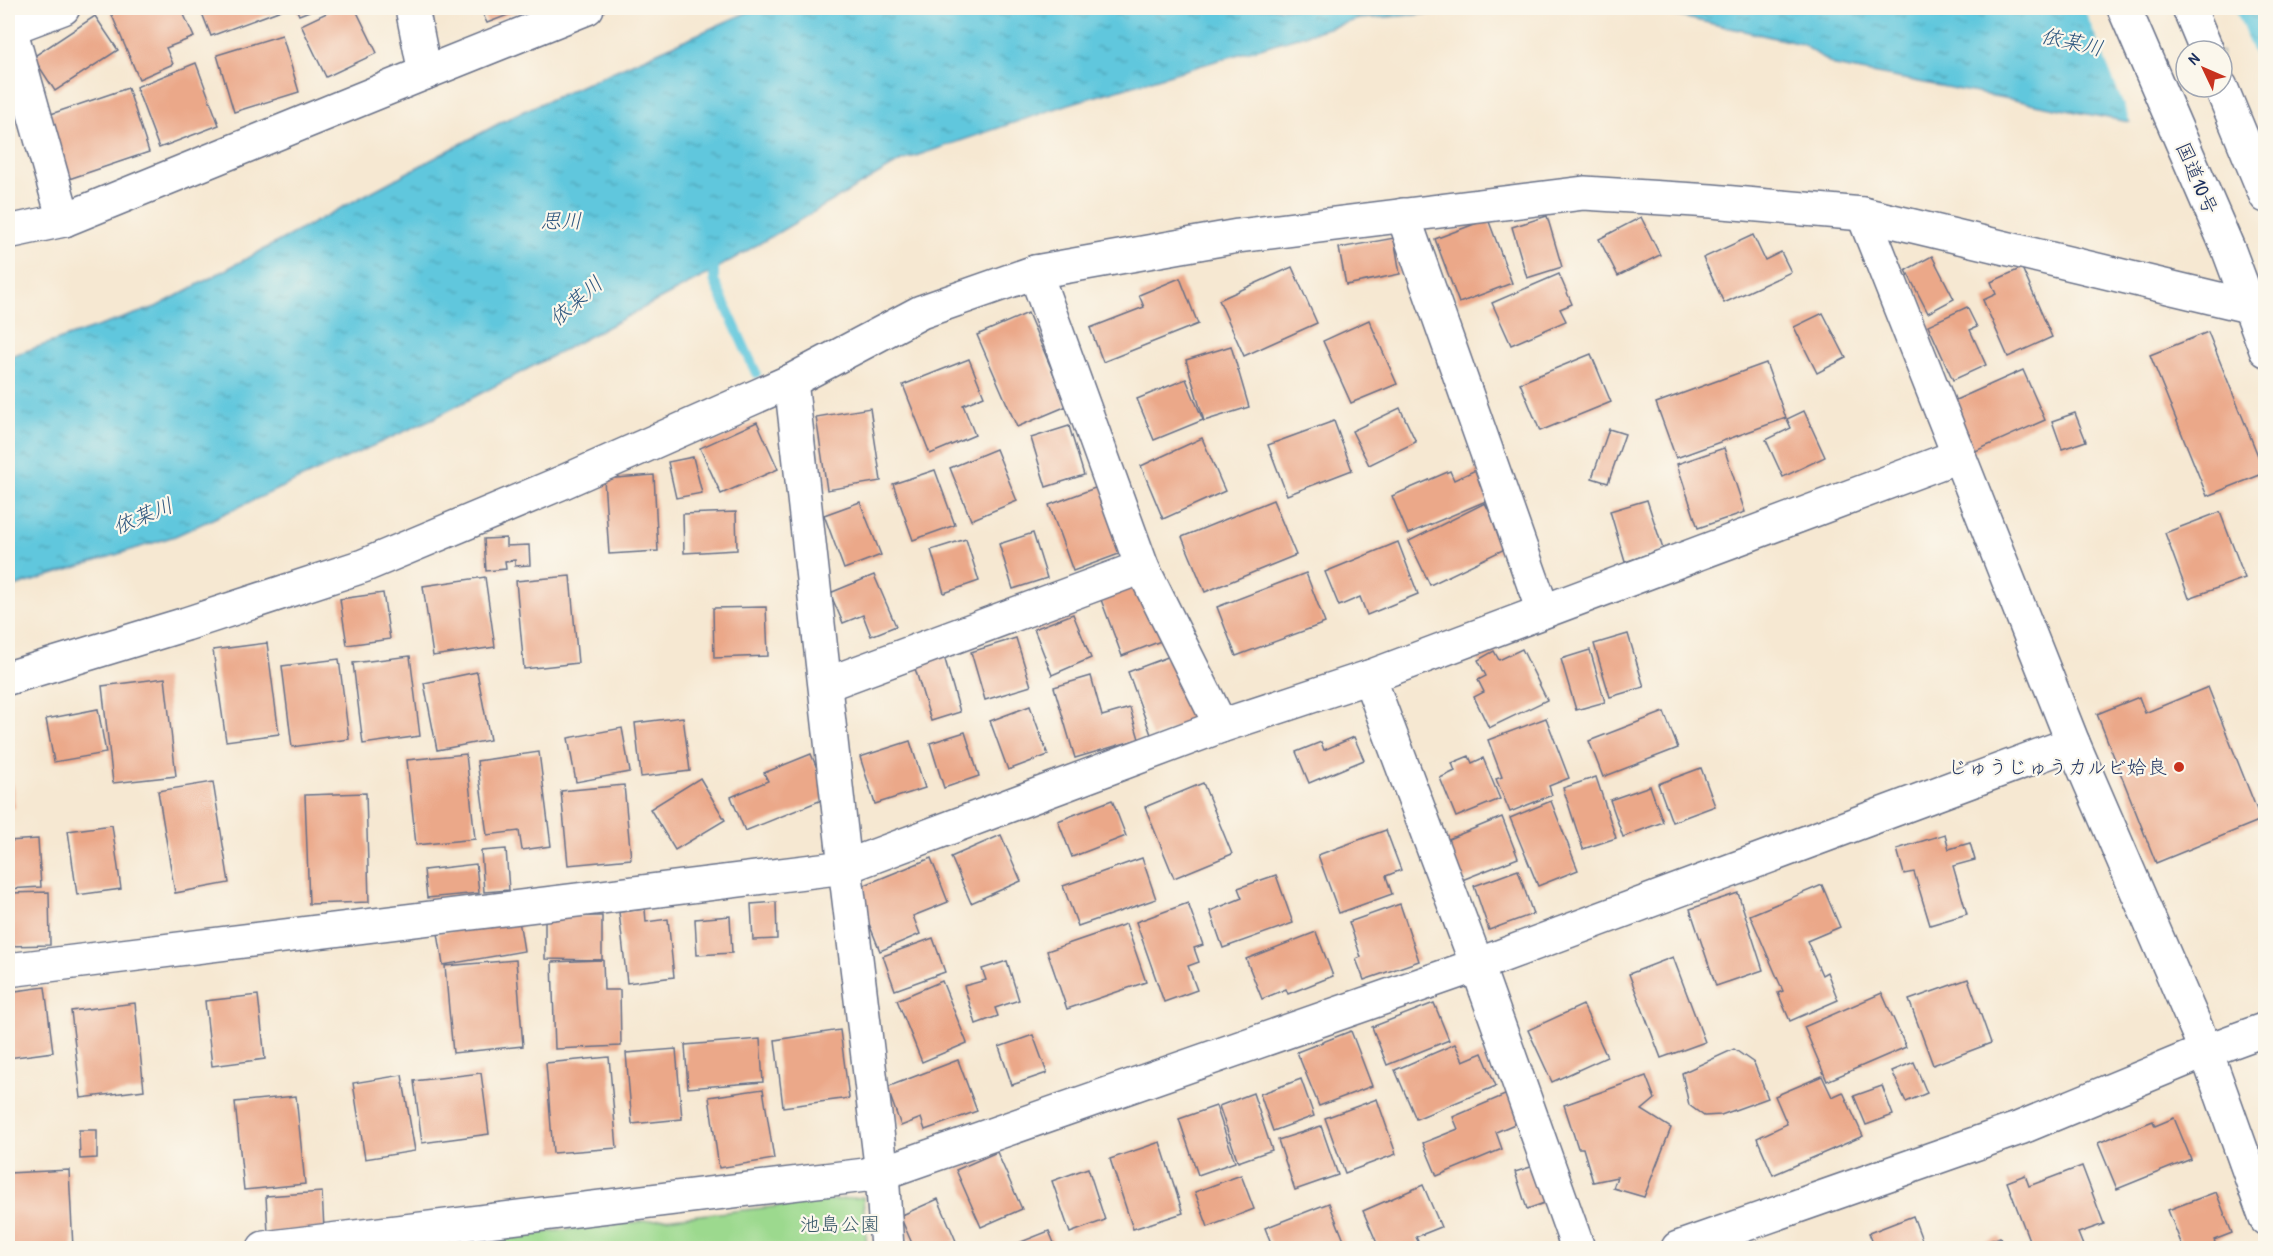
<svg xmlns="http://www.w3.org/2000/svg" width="2273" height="1256" viewBox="0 0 2273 1256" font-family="'Patrick Hand','Klee One',sans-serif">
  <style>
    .park { fill: #9cd98e; stroke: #5c8476; stroke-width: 1.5 }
    .water { fill: url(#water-ripples); stroke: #3e7b9e; stroke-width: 1.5; fill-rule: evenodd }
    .pier { fill: #f6e8d2; fill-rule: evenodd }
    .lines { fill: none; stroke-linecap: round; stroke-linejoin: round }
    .stream { stroke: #60c7dd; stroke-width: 10 }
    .building { fill: #eba889 }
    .minor-casing { stroke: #687087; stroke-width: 36 }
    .highway-casing { stroke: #687087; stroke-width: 36 }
    .minor { stroke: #fff; stroke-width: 33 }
    .highway { stroke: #fff; stroke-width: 33 }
    .poi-dot { fill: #c8321e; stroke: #fbf7ec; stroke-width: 2 }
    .labels { text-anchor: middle; stroke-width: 4.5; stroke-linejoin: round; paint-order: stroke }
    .street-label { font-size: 20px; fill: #1b2f5e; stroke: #fbf7ec }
    .poi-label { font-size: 20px; fill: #1b2f5e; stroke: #fbf7ec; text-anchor: end }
    .park-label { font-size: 20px; fill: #3b5a6a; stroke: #fbf7ec }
    .water-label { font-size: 21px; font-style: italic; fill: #2c557e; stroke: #fbf7ec }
  </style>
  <defs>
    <pattern id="water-ripples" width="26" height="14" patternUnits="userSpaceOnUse" patternTransform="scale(1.5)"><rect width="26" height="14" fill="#60c7dd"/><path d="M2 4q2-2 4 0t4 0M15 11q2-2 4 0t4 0" fill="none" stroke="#4ea2b6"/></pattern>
  </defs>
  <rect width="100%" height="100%" fill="#fbf7ec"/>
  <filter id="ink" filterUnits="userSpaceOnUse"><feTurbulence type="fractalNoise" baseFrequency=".0167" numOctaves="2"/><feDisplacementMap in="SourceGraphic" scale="12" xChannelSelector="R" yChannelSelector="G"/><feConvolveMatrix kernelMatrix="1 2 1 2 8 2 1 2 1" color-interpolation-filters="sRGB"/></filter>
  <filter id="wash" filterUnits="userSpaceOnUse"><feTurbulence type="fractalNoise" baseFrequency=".008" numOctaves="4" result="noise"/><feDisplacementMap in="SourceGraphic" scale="24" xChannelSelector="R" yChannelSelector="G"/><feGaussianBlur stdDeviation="1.35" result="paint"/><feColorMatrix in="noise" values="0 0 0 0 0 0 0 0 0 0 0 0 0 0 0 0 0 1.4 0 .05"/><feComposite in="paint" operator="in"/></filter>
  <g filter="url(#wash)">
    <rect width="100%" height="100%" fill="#f6e8d2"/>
    <!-- park -->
    <path class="park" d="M863,1197l4,51h-468z"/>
    <!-- water -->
    <g class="water">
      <path d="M757,8h747l-145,11 -290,85 -168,57 -199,116 -266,140 -261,119 -167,53v-232l148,-50 359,-192z"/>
      <path d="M1558,8h707v145l-41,-13 -389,-74 -33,-22 -142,-32zM2186,51h36v36h-36z"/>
    </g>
    <!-- pier -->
    <path class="pier" d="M2084,8h151l30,75 1,73 -43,-13 -91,-17zM2186,51h36v36h-36z"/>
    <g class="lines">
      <!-- stream -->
      <path class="stream" d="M714,256v24l42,93"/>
    </g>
    <g id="blocks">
      <!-- building -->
      <g class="building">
        <path d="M125,8h56l13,29 -28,11 7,16 -34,15 -28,-66z"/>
        <path d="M200,8h80l1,2 -70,26z"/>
        <path d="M296,8h21l-18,7z"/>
        <path d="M337,8h18l22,45 -51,24 -25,-52z"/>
        <path d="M480,8h46l-39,15z"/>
        <path d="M95,16l23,34 -63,41 -22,-34z"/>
        <path d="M282,35l17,57 -65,20 -17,-57z"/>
        <path d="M196,63l23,62 -60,23 -23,-61z"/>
        <path d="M128,88l21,64 -83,28 -21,-64z"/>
        <path d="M8,103l8,24 -8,3z"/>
        <path d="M1547,216l15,51 -35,11 -15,-51z"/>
        <path d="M1641,217l19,38 -42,21 -19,-37z"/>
        <path d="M1488,219l24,64 -53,20 -24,-64z"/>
        <path d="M1753,235l12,25 16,-8 10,20 -67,31 -21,-45z"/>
        <path d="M1394,238l6,36 -54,11 -7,-37z"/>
        <path d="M1932,256l22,43 -26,14 -22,-43z"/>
        <path d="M1292,267l25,56 -73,33 -25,-56z"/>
        <path d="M2022,268l30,69 -44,20 -25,-57 13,-6 -5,-12z"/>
        <path d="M1559,274l13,30 -12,5 6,12 -55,24 -19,-42z"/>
        <path d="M1180,278l18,46 -95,38 -13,-34 54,-21 -5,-12z"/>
        <path d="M1967,307l10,20 -7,3 16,35 -33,15 -25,-55z"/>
        <path d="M1028,313l39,93 -50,21 -40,-92z"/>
        <path d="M1823,313l23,45 -29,15 -23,-46z"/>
        <path d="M1369,320l28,64 -46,19 -28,-62z"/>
        <path d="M2208,332l57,141 -58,23 -57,-141z"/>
        <path d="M1231,346l18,61 -45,14 -18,-61z"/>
        <path d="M1591,354l20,48 -71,29 -20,-48z"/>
        <path d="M969,359l15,37 -21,9 12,30 -45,19 -27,-69z"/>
        <path d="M1766,363l20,55 -110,40 -20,-55z"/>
        <path d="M2023,370l22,50 -74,33 -22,-50z"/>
        <path d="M1186,379l17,41 -49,20 -17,-41z"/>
        <path d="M870,408l11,73 -54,9 -11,-73z"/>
        <path d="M1400,408l16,34 -47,23 -17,-34z"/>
        <path d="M1804,411l21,46 -42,20 -17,-37 25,-12 -4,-9z"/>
        <path d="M2075,413l11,28 -24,8 -10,-28z"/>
        <path d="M1334,421l18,49 -65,25 -19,-50z"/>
        <path d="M757,422l21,47 -57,25 -21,-46z"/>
        <path d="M1069,426l15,49 -38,12 -15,-49z"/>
        <path d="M1609,429l16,5 -17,49 -16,-5z"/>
        <path d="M1202,438l23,53 -62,28 -22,-53z"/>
        <path d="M1724,448l21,64 -47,16 -21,-64z"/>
        <path d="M996,449l21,52 -46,19 -21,-52z"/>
        <path d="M693,457l9,36 -26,5 -8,-36z"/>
        <path d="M1480,468l13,30 -85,36 -16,-38 58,-25 4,9z"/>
        <path d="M935,470l20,55 -42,15 -20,-56z"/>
        <path d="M654,475l4,76 -49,3 -5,-75z"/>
        <path d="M1103,485l24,66 -54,20 -24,-66z"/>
        <path d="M1273,500l23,55 -91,37 -23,-55z"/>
        <path d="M1647,500l16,49 -38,13 -15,-51z"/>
        <path d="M860,502l21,53 -37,14 -20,-54z"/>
        <path d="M1485,503l22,45 -77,37 -21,-44z"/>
        <path d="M736,512l1,38 -53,3 -1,-39z"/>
        <path d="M2220,512l25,66 -56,20 -24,-65z"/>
        <path d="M1033,533l14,45 -34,11 -14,-45z"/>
        <path d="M506,538v8l23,-1 1,20 -15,1v-6l-10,1 1,8 -20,2 -2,-32z"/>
        <path d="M966,539l13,42 -35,12 -13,-43z"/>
        <path d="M1398,542l20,52 -51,21 -7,-18 -21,9 -14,-34z"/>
        <path d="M1306,573l19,50 -89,33 -19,-49z"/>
        <path d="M874,575l22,51 -25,10 -8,-21 -20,8 -13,-30z"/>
        <path d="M570,576l8,87 -54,6 -8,-88z"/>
        <path d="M485,577l10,70 -62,9 -10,-70z"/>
        <path d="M1144,580l22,59 -44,17 -22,-59z"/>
        <path d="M383,593l7,46 -43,6 -7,-46z"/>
        <path d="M766,607l2,49 -54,2 -1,-50z"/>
        <path d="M1073,614l18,44 -39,17 -18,-46z"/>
        <path d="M1628,634l16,53 -34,10 -16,-53z"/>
        <path d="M1016,638l15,48 -46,14 -14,-48z"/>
        <path d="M267,643l12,91 -53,7 -13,-91z"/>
        <path d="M1522,649l25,51 -58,28 -15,-31 10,-5 -6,-12 8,-4 -8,-16 16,-9 5,9z"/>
        <path d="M1590,650l15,52 -29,8 -15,-51z"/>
        <path d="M1181,652l23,66 -52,19 -24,-65z"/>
        <path d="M410,656l10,80 -57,8 -10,-81z"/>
        <path d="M944,656l16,56 -29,9 -17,-56z"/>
        <path d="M339,659l10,80 -57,8 -10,-81z"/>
        <path d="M477,672l13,68 -53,10 -13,-67z"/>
        <path d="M1091,676l11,40 28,-8 9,31 -64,19 -21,-71z"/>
        <path d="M165,678l11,98 -63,7 -11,-97z"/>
        <path d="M2208,687l53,133 -105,43 -59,-149 42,-17 6,16z"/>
        <path d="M1030,706l18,49 -40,15 -18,-49z"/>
        <path d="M98,709l8,44 -52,9 -8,-43z"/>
        <path d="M1664,712l14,36 -75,29 -14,-36z"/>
        <path d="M683,717l7,54 -49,6 -6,-54z"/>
        <path d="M1546,718l23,60 -20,8 3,9 -42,17 -14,-33 6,-2 -14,-37z"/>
        <path d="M622,728l8,44 -54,10 -8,-44z"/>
        <path d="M965,732l14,44 -35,12 -14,-45z"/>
        <path d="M1354,737l10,23 -55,23 -13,-31 25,-10 3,8z"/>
        <path d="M910,741l15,47 -50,16 -15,-47z"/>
        <path d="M8,746l7,62 -7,1z"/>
        <path d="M539,752l12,94 -29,4 -3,-19 -32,4 -10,-74z"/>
        <path d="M466,754l9,85 -59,6 -9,-85z"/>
        <path d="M811,754l18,43 -84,34 -14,-34 37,-16 -4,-8z"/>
        <path d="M1469,756l3,7 11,-5 17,41 -44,18 -16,-39 15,-7 -3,-8z"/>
        <path d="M1701,768l14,38 -43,16 -14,-38z"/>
        <path d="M1596,777l20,61 -33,11 -20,-61z"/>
        <path d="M700,778l25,42 -50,30 -25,-41z"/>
        <path d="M213,782l16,101 -54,10 -17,-102z"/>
        <path d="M1203,783l29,71 -58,24 -29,-71z"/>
        <path d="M624,785l7,74 -63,6 -7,-74z"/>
        <path d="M1650,786l13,36 -40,15 -13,-37z"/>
        <path d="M366,793l3,109 -60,2 -4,-109z"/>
        <path d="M1112,800l14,36 -54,21 -14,-36z"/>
        <path d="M1551,801l27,69 -40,16 -28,-68z"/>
        <path d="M1502,817l16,41 -56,22 -16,-40z"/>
        <path d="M112,825l9,64 -44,6 -9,-64z"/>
        <path d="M1386,830l15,40 -15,6 6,18 -53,19 -21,-58z"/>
        <path d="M1945,834l4,15 21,-6 5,17 -22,6 14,48 -37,11 -16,-53 -10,2 -7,-25z"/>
        <path d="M1001,835l20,46 -50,22 -20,-46z"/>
        <path d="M38,839l3,48 -33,2v-48z"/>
        <path d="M506,849l3,41 -25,2 -3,-41z"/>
        <path d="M931,858l17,44 -35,14 7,18 -40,17 -25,-62z"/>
        <path d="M1142,858l14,41 -78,27 -15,-40z"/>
        <path d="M476,864l3,29 -52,5 -3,-28z"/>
        <path d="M1518,870l15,44 -44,16 -15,-44z"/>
        <path d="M1276,875l17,48 -70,25 -13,-37 32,-13 -4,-10z"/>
        <path d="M1822,885l18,42 -33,14 15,34 5,-3 11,28 -48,21 -12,-28 5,-2 -33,-76z"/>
        <path d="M49,892l1,53 -42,1v-53z"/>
        <path d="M1738,893l25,77 -47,16 -26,-77z"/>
        <path d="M776,902l1,37 -24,1 -2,-36z"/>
        <path d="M1188,903l15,42 -9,3 5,14 -11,4 9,24 -33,12 -28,-80z"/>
        <path d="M1400,904l19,57 -55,19 -8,-21 5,-2 -12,-35z"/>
        <path d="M645,909l1,13 22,-3 6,58 -47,6 -8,-71z"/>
        <path d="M545,916h57v44l-57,-1z"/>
        <path d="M730,916l2,37 -35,2 -2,-36z"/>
        <path d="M519,920l5,31 -81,14 -5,-32z"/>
        <path d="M1126,924l20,58 -79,27 -20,-58z"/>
        <path d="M1316,932l17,44 -45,18 -2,-5 -24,10 -16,-40z"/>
        <path d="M933,938l12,34 -50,18 -12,-34z"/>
        <path d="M1673,957l32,85 -44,16 -32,-84z"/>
        <path d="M516,960l7,86 -70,7 -8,-87z"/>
        <path d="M600,960h3l1,30h16l1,56 -66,3 -3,-87z"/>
        <path d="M1007,961l12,39 -24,8 3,8 -22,8 -12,-38 22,-6 -4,-11z"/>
        <path d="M1968,979l23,64 -58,22 -24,-65z"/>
        <path d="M942,981l25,62 -45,19 -25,-62z"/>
        <path d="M45,987l8,65 -45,6v-66z"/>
        <path d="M1882,993l24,54 -79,34 -23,-54z"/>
        <path d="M258,995l7,64 -53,7 -7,-65z"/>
        <path d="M135,1003l9,87 -63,8 -10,-87z"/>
        <path d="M1434,1003l15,37 -62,25 -15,-38z"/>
        <path d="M1583,1005l24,52 -55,25 -24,-52z"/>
        <path d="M840,1030l9,68 -66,9 -8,-67z"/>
        <path d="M1351,1031l21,55 -53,20 -22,-54z"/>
        <path d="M1033,1035l14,38 -35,12 -13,-38z"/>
        <path d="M760,1039l3,43 -75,6 -3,-43z"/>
        <path d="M1455,1044l8,17 19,-8 14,33 -80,33 -21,-49z"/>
        <path d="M676,1049l6,70 -50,5 -6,-71z"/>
        <path d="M1734,1049l20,14 14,35 -47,17 -17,1 -15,-11 -7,-32z"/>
        <path d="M609,1057l8,91 -64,5 -7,-90z"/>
        <path d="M958,1060l19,51 -52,19 -4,-12 -20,8 -14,-39z"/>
        <path d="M1914,1062l13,31 -21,9 -14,-31z"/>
        <path d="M481,1073l8,61 -67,9 -8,-62z"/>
        <path d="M402,1075l13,76 -50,8 -12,-76z"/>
        <path d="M1646,1076l9,23 -13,11 29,18 -27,69 -31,-9 4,-11 -24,5 -10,-34h-5l-14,-43z"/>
        <path d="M1822,1076l10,21 11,-5 20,44 -90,39 -16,-37 30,-14 -12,-28z"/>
        <path d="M1301,1079l13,37 -41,15 -13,-37z"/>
        <path d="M1882,1086l11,29 -27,10 -12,-29z"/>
        <path d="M763,1089l11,70 -55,9 -10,-71z"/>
        <path d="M1512,1092l12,28 -28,12 6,17 -65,27 -14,-33 35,-14 -5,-12z"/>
        <path d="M1253,1093l19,57 -34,12 -19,-56z"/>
        <path d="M296,1096l9,88 -61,6 -9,-88z"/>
        <path d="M1377,1099l19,55 -51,19 -20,-55z"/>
        <path d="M1216,1106l19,56 -37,13 -19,-56z"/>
        <path d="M2174,1118l17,41 -74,30 -19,-46 55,-22 2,5z"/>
        <path d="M1321,1126l17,49 -43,15 -17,-50z"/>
        <path d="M79,1130h18v28l-17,1z"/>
        <path d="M1160,1142l23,71 -50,16 -23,-70z"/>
        <path d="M997,1152l25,57 -41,18 -25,-57z"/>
        <path d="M1537,1165l13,36 -23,8 -12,-37z"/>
        <path d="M2082,1166l22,58 -26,9 6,15h-52l-25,-66 18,-7 4,11z"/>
        <path d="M1088,1168l17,52 -35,13 -18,-52z"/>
        <path d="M69,1170l4,78h-65v-75z"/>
        <path d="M1241,1175l13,34 -46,18 -13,-35z"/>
        <path d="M1423,1185l18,42 -25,10 5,11h-42l-16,-37z"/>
        <path d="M322,1192l2,37 -56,4 -2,-37z"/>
        <path d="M2216,1192l16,41 -18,7 3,8h-34l-15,-38z"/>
        <path d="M938,1199l18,42 -18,7h-24l-14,-32z"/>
        <path d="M1329,1203l18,45h-74l-8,-20z"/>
        <path d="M1913,1216l11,29 -10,3h-39l-6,-15z"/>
        <path d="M1049,1231l7,17h-50z"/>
        <path d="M2000,1237l4,11h-33z"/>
      </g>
    </g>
  </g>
  <g filter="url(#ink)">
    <use href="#blocks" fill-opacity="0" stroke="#687087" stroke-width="1.5"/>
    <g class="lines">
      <defs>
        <g id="minor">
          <path d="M412,8l13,65 162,-65"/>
          <path d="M8,21l56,199"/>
          <path d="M10,28l53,-20"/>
          <path d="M1863,214l210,529 133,308 60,168"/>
          <path d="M1403,215l140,396"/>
          <path d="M8,232l56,-12 361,-147"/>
          <path d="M1035,272l107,295 79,159"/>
          <path d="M791,381l54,486 37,306 5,75"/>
          <path d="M1369,677l108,288 101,283"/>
          <path d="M8,678l178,-54 177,-58 198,-83 230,-102 130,-69 114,-40 203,-36 346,-43 127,8 152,13 385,92"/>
          <path d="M827,684l315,-117"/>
          <path d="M8,970l837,-103 376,-141 148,-49 589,-221"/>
          <path d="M264,1248l618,-75 595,-208 596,-222"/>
          <path d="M1678,1248l342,-120 186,-77 60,-22"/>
        </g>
        <g id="highway">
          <path d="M2124,8l105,243 37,99"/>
          <path d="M2189,8l18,43"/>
          <path d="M2221,87l45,109"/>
        </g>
      </defs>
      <!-- minor casing -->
      <use href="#minor" class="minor-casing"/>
      <!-- highway casing -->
      <use href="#highway" class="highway-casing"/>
      <!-- minor -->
      <use href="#minor" class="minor"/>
      <!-- highway -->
      <use href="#highway" class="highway"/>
    </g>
  </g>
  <!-- markers -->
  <circle class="poi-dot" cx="2179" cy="767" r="6"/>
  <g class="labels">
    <!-- street labels -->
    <g class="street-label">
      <text transform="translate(2197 178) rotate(67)" y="7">国道10号</text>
    </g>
    <!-- poi labels -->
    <g class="poi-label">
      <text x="2167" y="774">じゅうじゅうカルビ姶良</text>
    </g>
    <!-- park labels -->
    <g class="park-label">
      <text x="840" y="1231">池島公園</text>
    </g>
    <!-- water labels -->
    <g class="water-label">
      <text transform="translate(2072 42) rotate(13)" y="7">依某川</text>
      <text x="561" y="228">思川</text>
      <text transform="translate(576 301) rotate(-41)" y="7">依某川</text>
      <text transform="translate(143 516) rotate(-22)" y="7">依某川</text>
    </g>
  </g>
  <!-- margin -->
  <rect width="2273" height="1256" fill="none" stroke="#fbf7ec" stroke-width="30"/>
  <!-- north arrow -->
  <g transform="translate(2204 69) rotate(314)"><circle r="28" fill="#fbf7ec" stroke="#a1a7b3" stroke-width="1.5"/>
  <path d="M0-4.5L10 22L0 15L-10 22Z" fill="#c8321e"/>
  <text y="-9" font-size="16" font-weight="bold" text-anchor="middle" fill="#1b2f5e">N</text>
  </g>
</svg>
